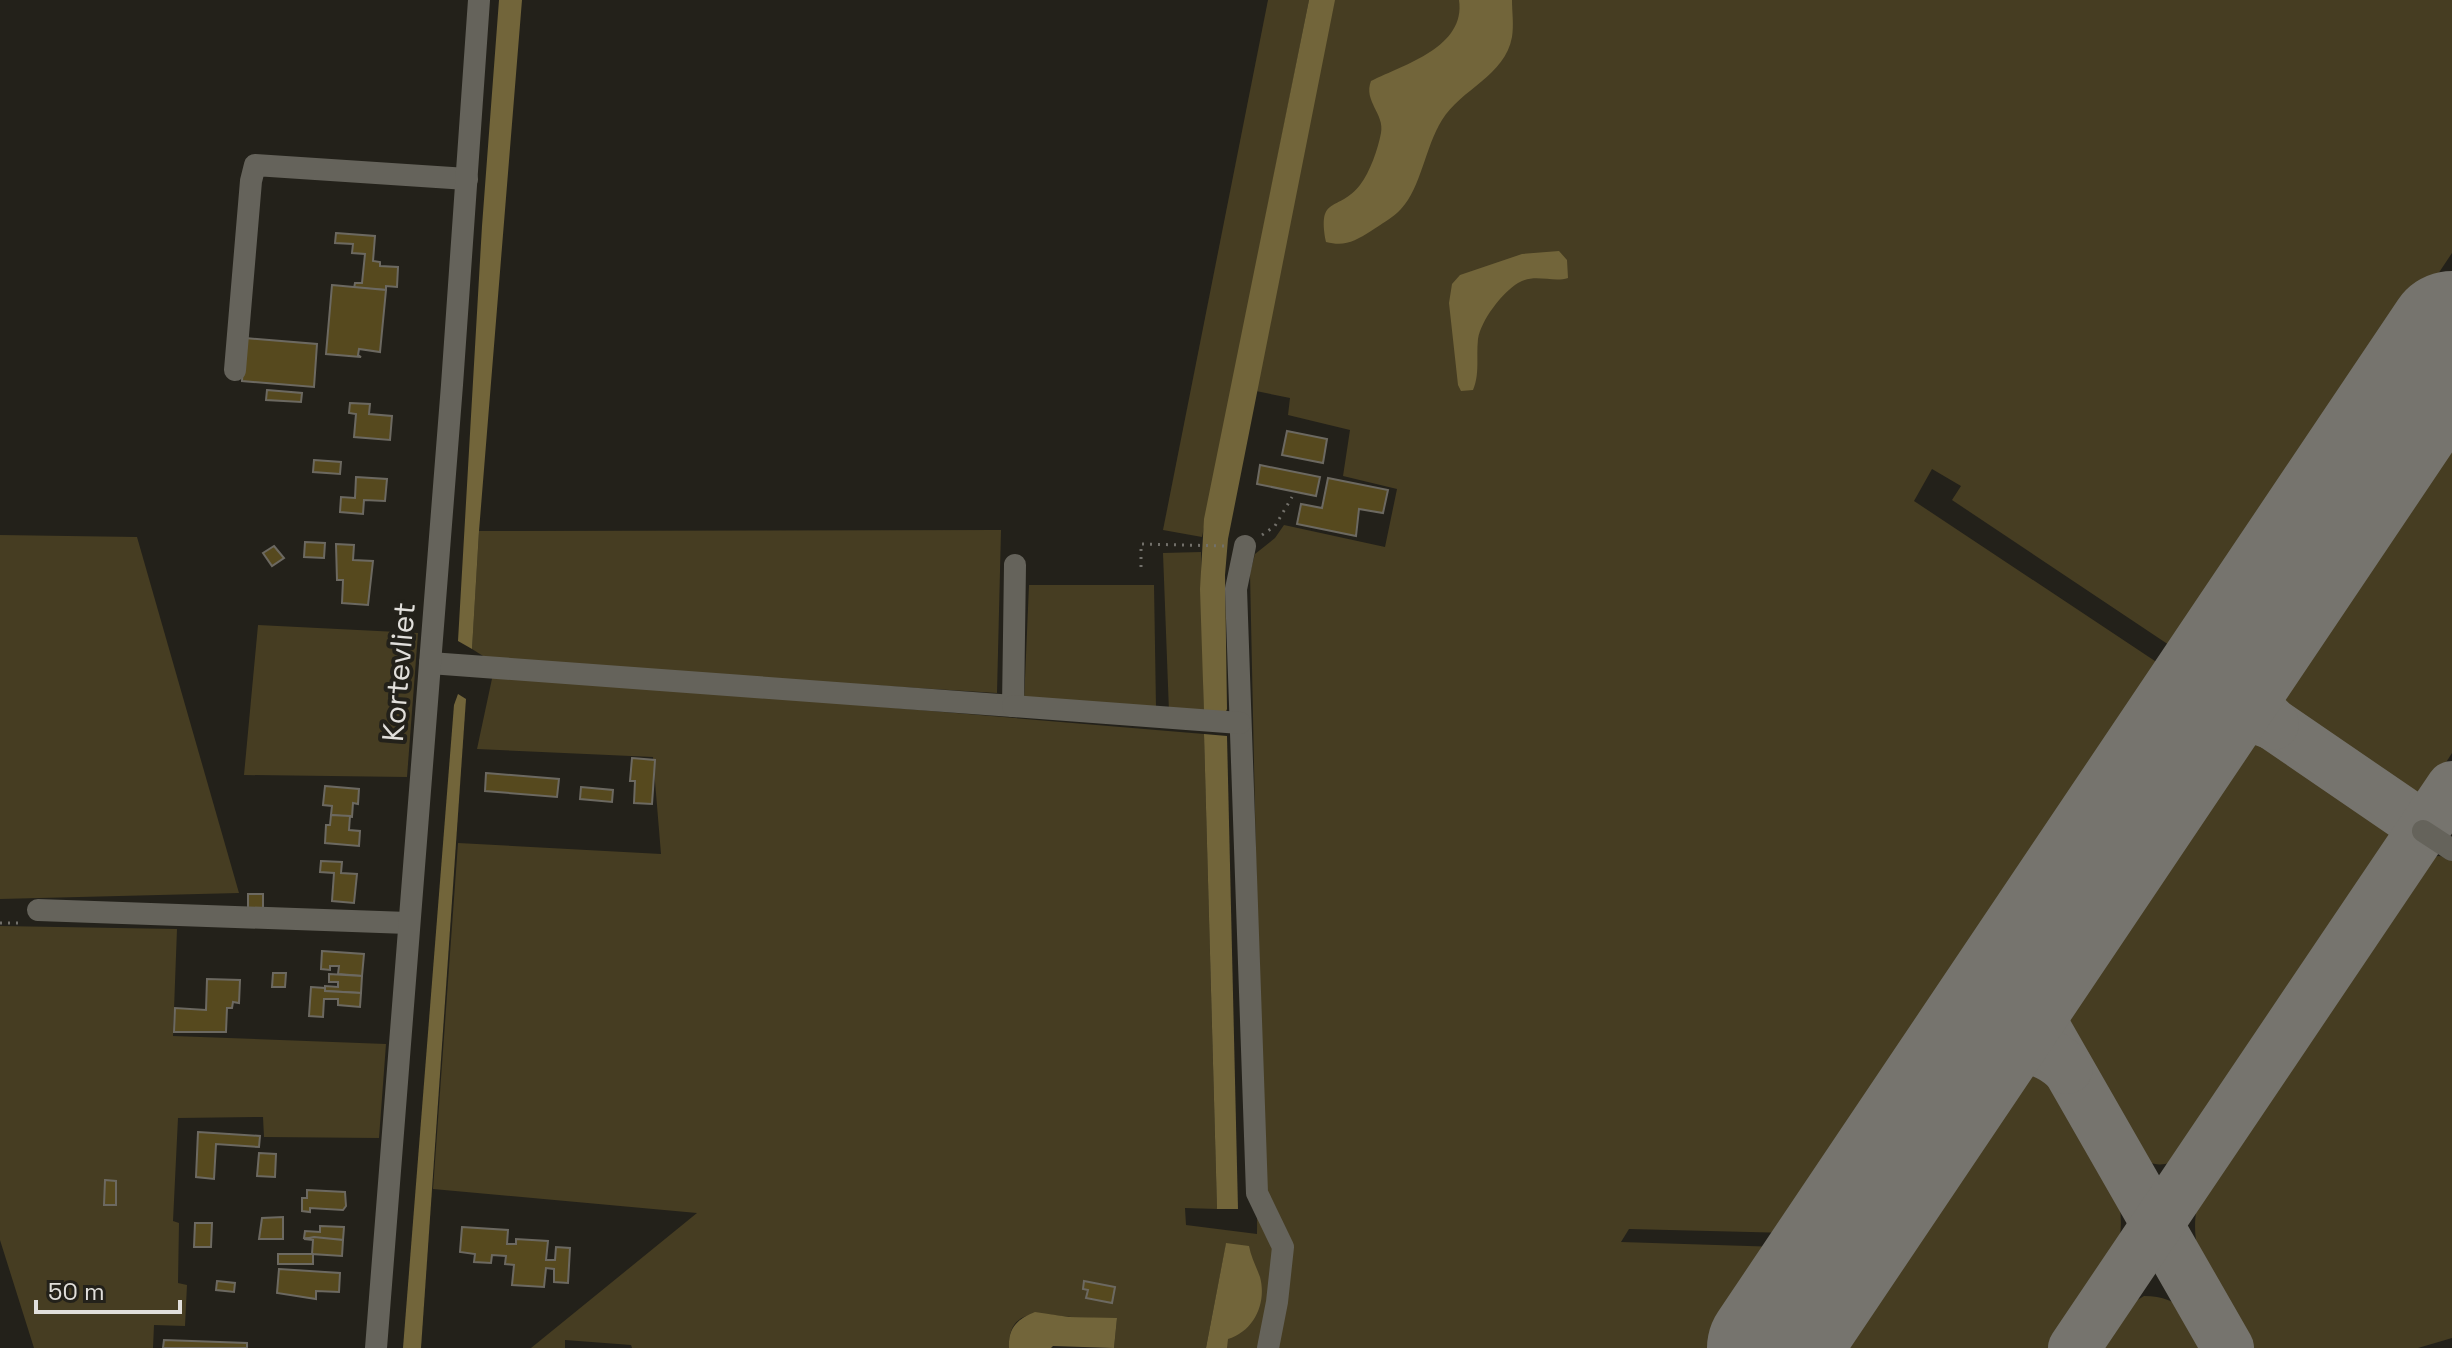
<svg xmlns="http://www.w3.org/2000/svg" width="2452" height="1348" viewBox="0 0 2452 1348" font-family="'Space Grotesk',sans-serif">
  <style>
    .green { fill: #463d22 }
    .water { fill: #72653a }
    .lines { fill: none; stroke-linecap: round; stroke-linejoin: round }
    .taxiway { stroke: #76746e; stroke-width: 52 }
    .runway { stroke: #76746e; stroke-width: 130 }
    .building { fill: #56491e; stroke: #6c6961; stroke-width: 2 }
    .path { stroke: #72706a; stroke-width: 3; stroke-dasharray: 2 6; stroke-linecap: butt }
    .minor { stroke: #65635b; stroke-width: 22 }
    .labels { text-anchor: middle; stroke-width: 8; stroke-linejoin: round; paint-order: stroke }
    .street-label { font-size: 30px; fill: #e1dfdb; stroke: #23211a }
  </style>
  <rect width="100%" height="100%" fill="#23211a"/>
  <!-- green -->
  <g class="green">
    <path d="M1268,0h41l-107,537 -39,-7z"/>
    <path d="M1324,0h1128v253l-268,402 -232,-155 9,-14 -29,-17 -18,32 259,172 -379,560 -165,-4 -8,13 163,5 -67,101h-490l-1,-104 -20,104h-92l3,-30c-16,0 -31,0 -46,-1 -28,-3 -63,-12 -62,31h-377l-1,-3 -66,-5v8h-34l166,-135 -264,-24 25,-346 203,11 -8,-97 -176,-8 16,-75 711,60 13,475 -32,-1 1,17 71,9 2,-232 -9,-429 5,-19 20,-16 9,-13 101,22 12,-58 -54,-13 7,-46 -62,-15 2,-17 -34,-7z"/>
    <path d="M2452,425v328l-23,36 -11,8 -12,-1 -124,-82c-6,-12 -6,-21 -4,-35z"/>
    <path d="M1001,530l-4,163 -506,-32 -19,-12 7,-118z"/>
    <path d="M0,535l137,2 102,356 -239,6z"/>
    <path d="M1201,552l3,161 -35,-1 -6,-159z"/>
    <path d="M1029,585h125l2,123 -132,-6z"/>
    <path d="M258,625l160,8 -11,144 -163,-2z"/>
    <path d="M2263,735l128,87 3,7 -3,17 -209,309c-16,13 -30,13 -46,-2l-68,-117 -8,-19 3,-19 173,-256z"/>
    <path d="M2438,856l14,1v481l-34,10h-169c-31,-53 -70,-95 -47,-159l218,-328z"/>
    <path d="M0,926l177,3 -4,107 213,8 -7,94 -115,-1 -1,-20 -85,1 -5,103 6,2 -1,60 9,2 -2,41 -31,-1 -1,23h-119l-34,-108z"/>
    <path d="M2032,1074c28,8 38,34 52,57 11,19 25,38 32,59 5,16 7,38 2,55 -8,27 -49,77 -66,103h-222l172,-255 14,-14z"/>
    <path d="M2144,1296c38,0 49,22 65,52h-113l26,-39z"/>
  </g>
  <!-- water -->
  <g class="water">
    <path d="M499,0h23l-43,531 -7,118 -14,-8 24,-415z"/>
    <path d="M1309,0h26l-107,539 -3,36 2,134 -2,5 -21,-1 -4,-124 4,-70z"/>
    <path d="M1459,0h53c0,12 2,25 0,37 -7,39 -51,52 -70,83 -17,27 -21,68 -41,89 -8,9 -20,15 -30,22 -16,10 -26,16 -45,11 -9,-48 12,-29 34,-57 10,-13 18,-36 21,-52 4,-19 -18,-32 -10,-52 34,-17 95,-34 88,-81z"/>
    <path d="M1559,251l8,9 1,18c-15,5 -34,-5 -50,5 -16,10 -37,37 -40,56 -2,18 2,34 -5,51l-12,1 -3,-6 -9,-82 3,-19 8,-9 62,-21z"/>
    <path d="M458,694l8,5 -45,649h-18l51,-643z"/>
    <path d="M1204,734l23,2 11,473h-21z"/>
    <path d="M1226,1243l23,3c2,11 7,20 11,31 7,26 -6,54 -32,62l-1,9h-21z"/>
    <path d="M1035,1312l34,5 48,1 -3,30 -61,-2 -2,2h-42c-1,-20 8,-29 26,-36z"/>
  </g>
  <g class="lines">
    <!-- taxiway -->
    <g class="taxiway">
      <path d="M2422,381l23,-26 7,-3"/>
      <path d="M2263,618c-22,40 -26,73 10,106l130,89"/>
      <path d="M2177,746c28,-29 58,-38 96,-22"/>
      <path d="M2044,943c-12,28 -15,47 -5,75l189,330"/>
      <path d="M1954,1078c31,-32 77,-44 113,-10"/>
      <path d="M2074,1348l378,-561"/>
    </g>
    <!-- runway -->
    <path class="runway" d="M1772,1348l680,-1012"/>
  </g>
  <!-- building -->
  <g class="building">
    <path d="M336,233l39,3 -2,25 7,1v4l18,1 -1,20 -11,-1v4l-32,-2 1,-5h7l3,-29 -13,-1 1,-9 -18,-1z"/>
    <path d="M332,285l54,5 -6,62 -21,-3 -1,6 3,2 -35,-3z"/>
    <path d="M245,338l72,6 -3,43 -72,-6z"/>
    <path d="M267,390l35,3 -1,9 -35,-2z"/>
    <path d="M350,403l20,1 -1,10 23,2 -2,24 -36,-3 2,-23 -7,-1z"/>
    <path d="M1287,431l40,8 -4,24 -41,-8z"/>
    <path d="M314,460l27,2 -1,12 -27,-2z"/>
    <path d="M1260,465l60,12 -4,19 -59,-12z"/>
    <path d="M356,477l31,2 -2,22 -21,-1 -1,14 -23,-2 1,-15 14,1z"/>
    <path d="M1328,478l60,12 -5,23 -24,-4 -3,27 -59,-12 4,-20 21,4z"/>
    <path d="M305,542l20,1 -1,15 -20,-1z"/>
    <path d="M336,544l18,1 -1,15 20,1 -5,44 -26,-2 1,-23h-6z"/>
    <path d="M274,546l10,12 -12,8 -9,-13z"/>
    <path d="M632,758l23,2 -3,44 -18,-1 1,-22h-5z"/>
    <path d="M486,773l73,6 -2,18 -72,-6z"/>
    <path d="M325,786l34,3 -1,15 -5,-1 -1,14 -21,-2 1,-9 -9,-1z"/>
    <path d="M581,787l32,3 -1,12 -32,-3z"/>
    <path d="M331,815l19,1 -1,14 11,1 -1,15 -34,-3 1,-18h4z"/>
    <path d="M321,861l21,1 -1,11 16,1 -3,29 -22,-2 2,-28 -14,-1z"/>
    <rect x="248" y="894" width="15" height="14"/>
    <path d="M322,951l42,3 -2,22 -24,-2 1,-8h-9v4l-9,-1z"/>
    <path d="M273,973h13l-1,14h-13z"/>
    <path d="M329,974l33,2 -1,17 -36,-2v-5l13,1v-5h-9z"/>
    <path d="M207,979l33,1 -1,23 -6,-1 -1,6h-5l-1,24h-52l1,-24 31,2z"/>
    <path d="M311,987l14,1v3l36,2 -1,14 -22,-2v-6h-14l-1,18 -14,-1z"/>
    <path d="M198,1132l62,4 -1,11 -43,-3 -2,35 -18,-2z"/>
    <path d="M259,1153l17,1 -1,23 -18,-1z"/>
    <path d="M105,1180l11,1v24h-12z"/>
    <path d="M307,1190l38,2 1,14 -3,4 -33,-2v4l-8,-1v-13h5z"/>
    <path d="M283,1217v22h-24l3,-21z"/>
    <path d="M195,1223h17l-1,24h-17z"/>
    <path d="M320,1226l24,1 -1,13 -39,-2 1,-7 15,1z"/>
    <path d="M462,1227l46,3 -1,14h9v-5l32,2 -2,19h9l1,-13 14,1 -2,35 -14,-1v-13l-8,-1 -2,19 -32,-2 2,-20 -9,-1 1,-8 -14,-1 -1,8 -17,-1 1,-8 -15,-2z"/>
    <path d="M314,1237l29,3 -1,16 -30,-2 1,-14 -9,-1z"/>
    <rect x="278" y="1254" width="35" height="10"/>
    <path d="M279,1269l61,4 -1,19 -23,-1v8l-39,-6z"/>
    <path d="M217,1281l18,2 -1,9 -18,-2z"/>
    <path d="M1084,1281l31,6 -3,16 -26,-5 2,-8 -5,-1z"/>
    <path d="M164,1340l83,3v5h-84z"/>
  </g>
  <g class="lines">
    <!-- path -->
    <g class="path">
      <path d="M1262,535l13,-9 17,-29"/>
      <path d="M1141,567v-23l85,2"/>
      <path d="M0,923h23"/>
    </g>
    <!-- minor -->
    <g class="minor">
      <path d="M235,370l16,-189 4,-16 212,14"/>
      <path d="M1245,546l-9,43 21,604 26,54 -6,55 -9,46"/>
      <path d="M430,663l583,43 2,-141"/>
      <path d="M1013,706l227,17"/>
      <path d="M2423,831l29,19"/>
      <path d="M38,910l370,13"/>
      <path d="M376,1348l76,-963 27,-385"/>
    </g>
  </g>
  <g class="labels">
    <!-- street labels -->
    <g class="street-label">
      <text transform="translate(399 672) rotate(-85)" y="10">Kortevliet</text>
    </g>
  </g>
  <!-- scale -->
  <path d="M36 1300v12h144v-12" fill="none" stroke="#e1dfdb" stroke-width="4"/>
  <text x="48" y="1300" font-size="24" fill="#e1dfdb" stroke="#23211a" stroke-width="6" paint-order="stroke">50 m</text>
</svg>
